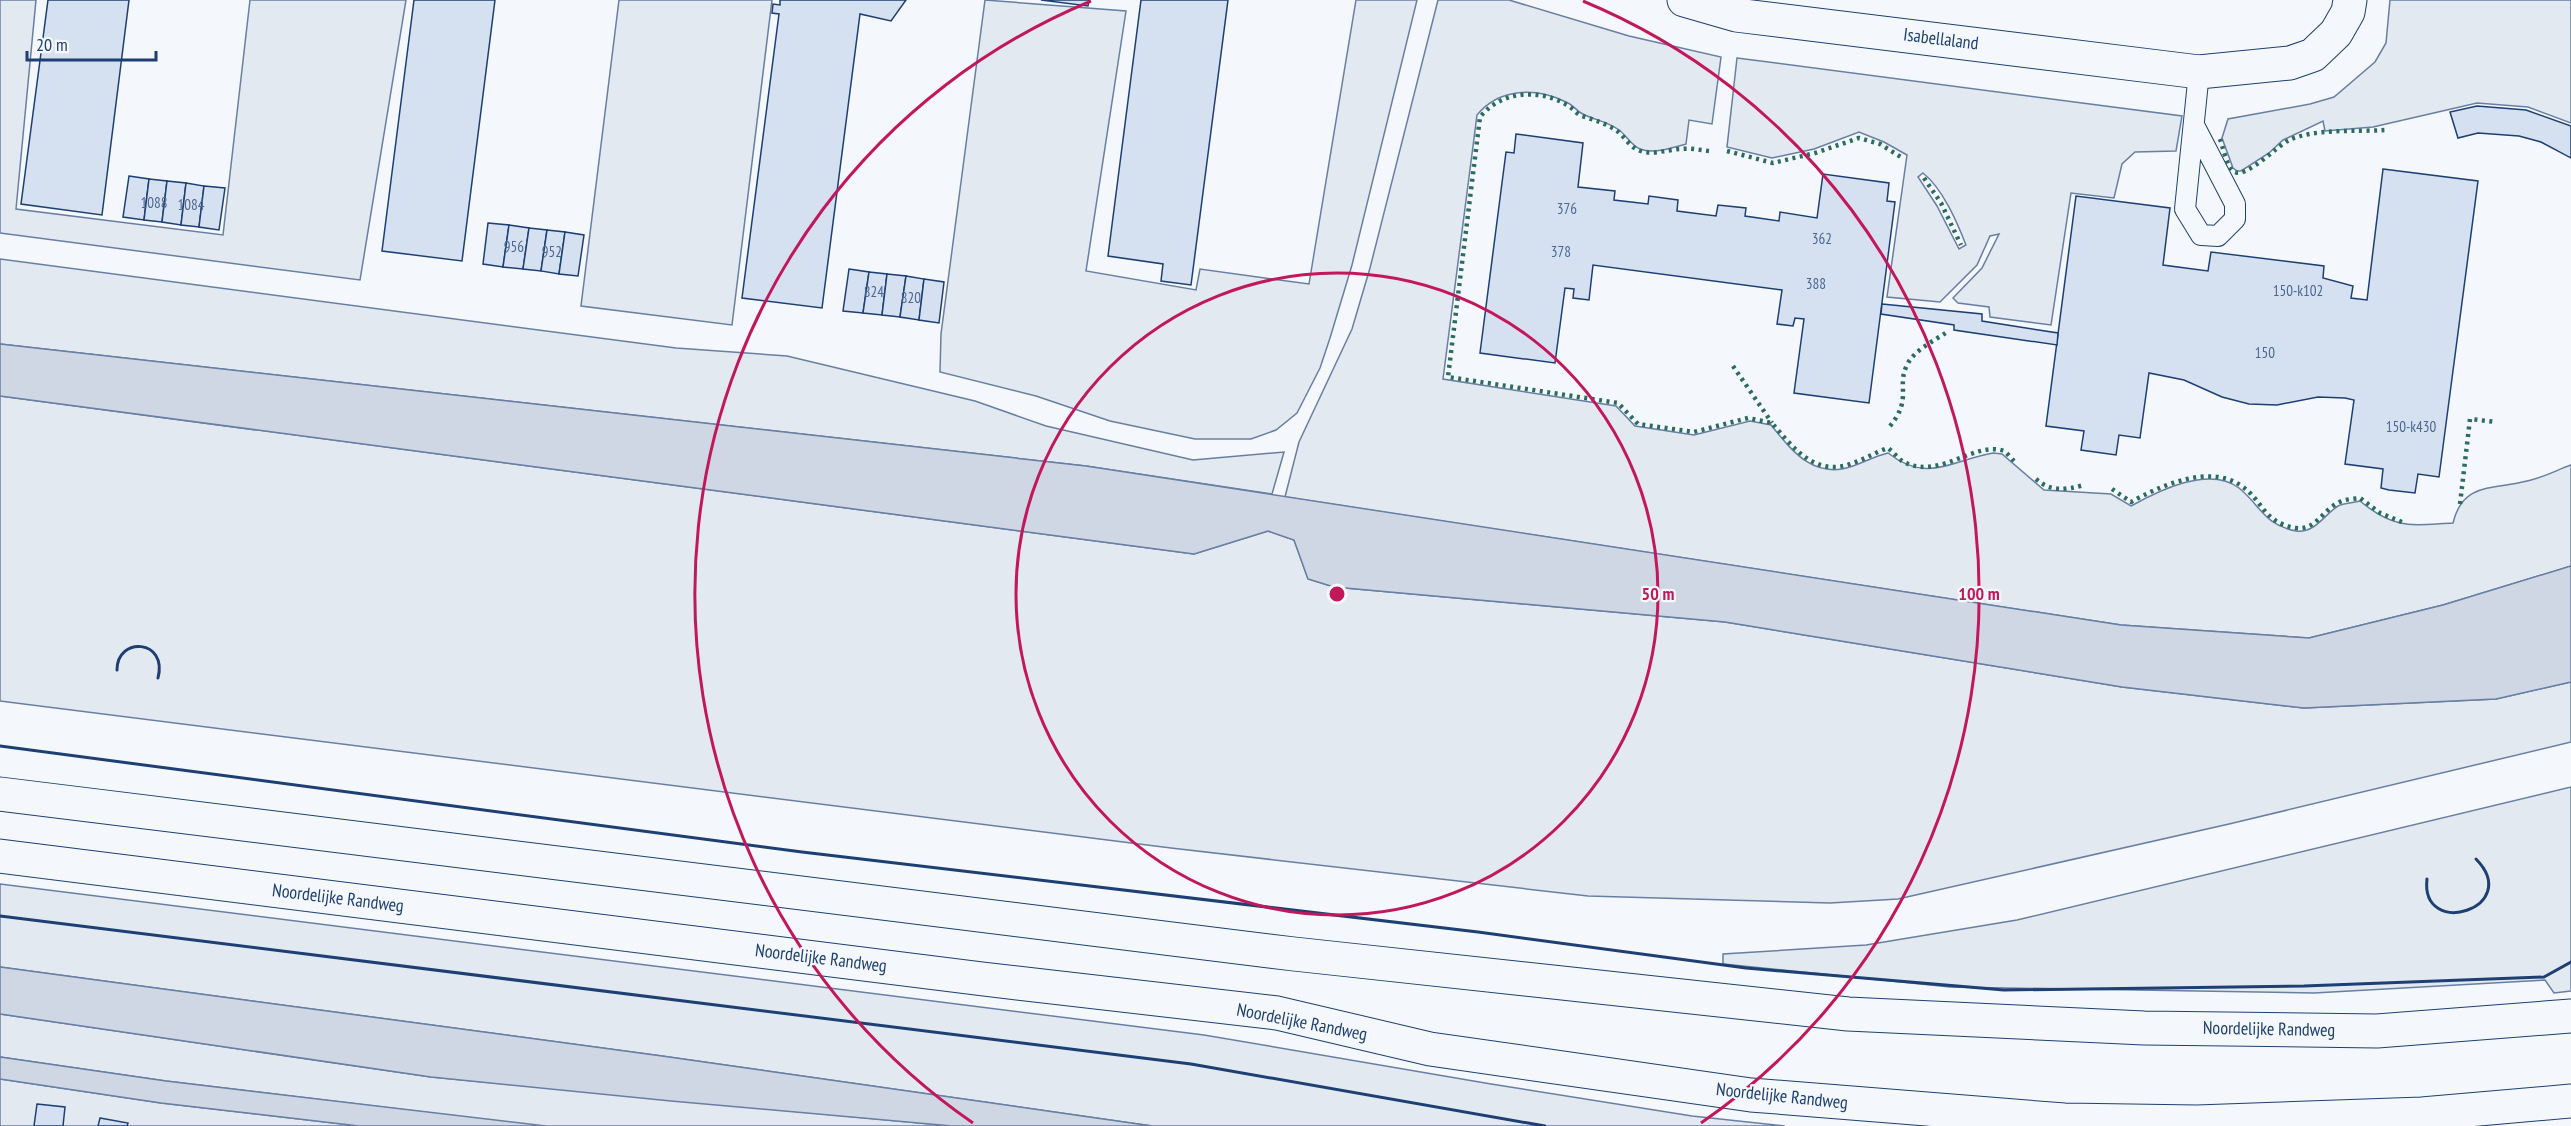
<svg xmlns="http://www.w3.org/2000/svg" width="2571" height="1126" viewBox="0 0 2571 1126" font-family="'PT Sans Narrow',sans-serif">
  <style>
    .green { fill: #e3e9f0; stroke: #687fa3; stroke-width: 1.5; fill-rule: evenodd }
    .water { fill: #cfd7e4; stroke: #687fa3; stroke-width: 1.5 }
    .building { fill: #d5e0f0; stroke: #1d3f73; stroke-width: 1.5 }
    .lines { fill: none; stroke-linecap: round; stroke-linejoin: round }
    .lane-casing { stroke: #1d3f73; stroke-width: 22 }
    .street-casing { stroke: #1d3f73; stroke-width: 35 }
    .primary-casing { stroke: #1d3f73; stroke-width: 35 }
    .lane { stroke: #f4f7fb; stroke-width: 20 }
    .street { stroke: #f4f7fb; stroke-width: 33 }
    .primary { stroke: #f4f7fb; stroke-width: 33 }
    .hedge { stroke: #2c6c60; stroke-width: 4.5; stroke-dasharray: 3 4.5; stroke-linecap: butt }
    .wall { stroke: #1d3f73; stroke-width: 3 }
    .ring { fill: none; stroke: #c2185b; stroke-width: 3 }
    .labels { text-anchor: middle; stroke-width: 4.5; stroke-linejoin: round; paint-order: stroke }
    .number-label { font-size: 15px; fill: #4b6792 }
    .street-label { font-size: 18px; fill: #1d3f73; stroke: #f4f7fb }
    .centre { fill: #c2185b; stroke: #f4f7fb; stroke-width: 3 }
    .ring-label { font-size: 18px; text-anchor: middle; font-weight: bold; fill: #c2185b; stroke: #f4f7fb; stroke-width: 4.5; stroke-linejoin: round; paint-order: stroke }
  </style>
  <rect width="100%" height="100%" fill="#f4f7fb"/>
  <!-- green -->
  <g class="green">
    <path d="M0,0h36l-20,209 207,26 27,-235h156l-46,280 -360,-47z"/>
    <path d="M619,0h153l-40,325 -151,-19z"/>
    <path d="M985,0l141,11 -40,260 110,19 4,-21 109,15 47,-284h61l-65,265 -22,73 -10,30 -23,45 -21,17 -25,9h-56l-85,-18 -74,-25 -96,-24 1,-38z"/>
    <path d="M1438,0h71l120,36 92,21 -9,67 -23,-4 -3,24c-14,4 -32,10 -46,5 -8,-3 -14,-14 -21,-19 -12,-9 -26,-10 -38,-17 -5,-3 -9,-9 -15,-11 -30,-15 -67,-14 -89,13l-34,264 173,27 19,20 59,9 56,-14 21,4c22,27 43,55 82,41 12,-4 22,-10 35,-13 39,31 64,7 105,0l9,1 42,36 67,4 20,12c27,-15 78,-41 108,-18 22,18 25,37 57,43 18,3 28,-16 42,-25 6,-3 15,-3 22,-5 35,29 51,24 93,22 10,-42 41,-33 74,-42 15,-3 30,-11 44,-16v101l-128,39 -134,33 -188,-13 -836,-128 14,-55 53,-113 18,-61z"/>
    <path d="M2390,0h181v123l-43,-16 -51,-4 -104,24 -48,4 -2,-10 -40,19 -14,13 -28,18h-4l-4,-3 -11,-30 6,-19 82,-15 24,-7 41,-35 11,-19z"/>
    <path d="M1737,58l445,58 -6,35 -41,1 -13,12 -8,34 -43,-5 -20,132 -61,-8 -1,-10 -31,-4 -5,-5 29,-30 17,-34 -9,2 -13,29 -37,37 -53,-5 20,-142 -23,-13 -25,-10 -45,17 -42,9 -45,-11zM1923,173c20,16 34,49 43,72l-7,4 -22,-43 -19,-29z"/>
    <path d="M0,259l676,89 111,8 188,45 71,25 147,34 91,-8 -12,42 -186,-28 -1086,-122z"/>
    <path d="M0,396l1194,158 74,-23 26,9 14,39 26,8 391,35 397,65 182,21 192,-9 75,-17v60l-342,82 -331,75 -68,4 -242,-7 -417,-48 -1171,-147z"/>
    <path d="M2571,787v204l-17,2 -9,-13 -231,13 -364,-6 -227,-23v-10l143,-9 151,-25z"/>
    <path d="M0,884l1204,151 287,49 201,32 93,10h-633l-490,-70 -662,-89z"/>
    <path d="M0,1014l431,63 521,49h-413l-373,-45 -166,-24z"/>
    <path d="M0,1079l161,24 198,23h-359z"/>
  </g>
  <!-- water -->
  <g class="water">
    <path d="M0,344l1086,122 1035,159 188,13 134,-33 128,-39v116l-75,17 -192,9 -182,-21 -397,-65 -391,-35 -26,-8 -14,-39 -26,-9 -74,23 -1194,-158z"/>
    <path d="M0,967l662,89 490,70h-200l-281,-25 -240,-24 -431,-63z"/>
    <path d="M0,1057l166,24 380,45h-187l-198,-23 -161,-24z"/>
  </g>
  <!-- building -->
  <g class="building">
    <path d="M48,0h81l-27,215 -81,-11z"/>
    <path d="M414,0h81l-33,261 -80,-10z"/>
    <path d="M780,0h126l-15,21 -31,-7 -38,294 -80,-10 37,-284 -7,-1 1,-9 7,1z"/>
    <path d="M1041,0h48l-1,6z"/>
    <path d="M1141,0h87l-37,285 -30,-4 2,-17 -55,-8z"/>
    <path d="M2477,106l49,4 45,16v32l-30,-16 -22,-6 -41,-3 -20,5 -8,-26z"/>
    <path d="M1516,134l67,9 -5,44 37,4 -1,9 34,4 1,-8 29,4 -1,11 39,5 2,-11 28,3 -1,8 34,5 1,-9 37,6 6,-44 66,9 -2,18 8,1 -26,201 -75,-10 10,-74 -9,-1 -2,8 -16,-2 5,-34 -189,-25 -4,35 -16,-2 1,-9 -9,-1 -10,75 -75,-10 26,-201 8,1z"/>
    <path d="M2383,169l95,12 -39,296 -21,-3 -3,19 -26,-3 -8,-2 2,-19 -38,-5 9,-64 -9,-2 -27,-1 -41,8 -28,-1 -27,-7 -38,-17 -35,-7 -9,65 -21,-3 -3,20 -35,-5 3,-19 -38,-5 30,-230 94,12 -7,57 45,6 3,-19 113,14 -1,12 30,8 -2,12 16,2z"/>
    <path d="M129,176l20,3 -5,41 -21,-3z"/>
    <path d="M149,179l18,2 -5,41 -18,-2z"/>
    <path d="M167,181l19,2 -5,42 -19,-3z"/>
    <path d="M186,183l18,3 -5,41 -18,-2z"/>
    <path d="M204,186l21,2 -6,42 -20,-3z"/>
    <path d="M488,223l21,2 -6,42 -20,-3z"/>
    <path d="M509,225l20,3 -6,41 -20,-2z"/>
    <path d="M529,228l18,2 -6,41 -18,-2z"/>
    <path d="M547,230l18,2 -6,42 -18,-3z"/>
    <path d="M565,232l19,3 -6,41 -19,-2z"/>
    <path d="M849,269l20,3 -6,41 -20,-2z"/>
    <path d="M869,272l18,2 -5,41 -19,-2z"/>
    <path d="M887,274l19,2 -6,41 -18,-2z"/>
    <path d="M906,276l18,3 -5,41 -19,-3z"/>
    <path d="M924,279l20,3 -5,41 -20,-3z"/>
    <path d="M1882,304l100,10v7l76,12 -1,12 -103,-15v-5l-73,-11z"/>
    <path d="M37,1104l28,3 -2,19h-29z"/>
    <path d="M100,1118l28,5 -1,3h-29z"/>
  </g>
  <g class="lines">
    <defs>
      <path id="lane" d="M2195,127l40,77v15l-17,17 -17,-1 -16,-26 14,-137"/>
      <path id="street" d="M1684,0l52,15 463,57 91,-9 23,-8 23,-22 12,-21 2,-12"/>
      <g id="primary">
        <path d="M0,794l1294,160 554,60 296,14 233,3 194,-15"/>
        <path d="M0,856l983,123 294,34 153,36 321,46 313,25 133,2 225,-8 149,-13"/>
      </g>
    </defs>
    <!-- lane casing -->
    <use href="#lane" class="lane-casing"/>
    <!-- street casing -->
    <use href="#street" class="street-casing"/>
    <!-- primary casing -->
    <use href="#primary" class="primary-casing"/>
    <!-- lane -->
    <use href="#lane" class="lane"/>
    <!-- street -->
    <use href="#street" class="street"/>
    <!-- primary -->
    <use href="#primary" class="primary"/>
    <!-- hedge -->
    <g class="hedge">
      <path d="M2220,139c3,8 7,29 14,33 13,6 43,-26 55,-32 28,-12 66,-8 96,-10"/>
      <path d="M1709,151c-9,-1 -18,-3 -27,-2 -15,0 -32,8 -46,0 -7,-4 -13,-14 -20,-19 -11,-7 -22,-10 -34,-14 -6,-2 -9,-8 -15,-11 -28,-17 -66,-14 -87,12l-32,260 170,26 20,21 56,8 54,-14 24,5c21,25 44,55 81,40 12,-4 23,-11 35,-15 5,4 9,9 14,13 36,21 73,-21 102,-10 3,2 7,7 10,10"/>
      <path d="M1727,151l46,12 42,-10 44,-15 21,6 24,15"/>
      <path d="M1924,178l17,25 20,42"/>
      <path d="M1733,366l39,57"/>
      <path d="M1890,426c23,-28 6,-39 17,-61 7,-15 27,-24 40,-33"/>
      <path d="M2036,479c15,13 29,11 48,6"/>
      <path d="M2112,489l19,13c29,-16 77,-38 109,-17 24,15 21,37 56,43 19,3 27,-18 42,-25 6,-4 15,-4 22,-5l20,15 22,9"/>
      <path d="M2460,504l10,-85 26,3"/>
    </g>
    <!-- wall -->
    <g class="wall">
      <path d="M117,670c0,-34 51,-31 41,8"/>
      <path d="M0,746l802,106 676,80 268,36 258,22 300,-4 240,-9 27,-15"/>
      <path d="M2427,879c-7,61 97,29 49,-20"/>
      <path d="M0,916l1191,148 354,62"/>
    </g>
  </g>
  <!-- distance rings -->
  <g class="ring">
    <circle cx="1337" cy="594" r="321"/>
    <path d="M973 1123A642 642 0 0 1 1091 1M1583 1A642 642 0 0 1 1701 1123"/>
  </g>
  <g class="labels">
    <!-- number labels -->
    <g class="number-label">
      <text x="154" y="208">1088</text>
      <text x="191" y="210">1084</text>
      <text x="1567" y="214">376</text>
      <text x="1822" y="244">362</text>
      <text x="514" y="252">956</text>
      <text x="552" y="257">952</text>
      <text x="1561" y="257">378</text>
      <text x="1816" y="289">388</text>
      <text x="2298" y="296">150-k102</text>
      <text x="874" y="297">824</text>
      <text x="911" y="303">820</text>
      <text x="2265" y="358">150</text>
      <text x="2411" y="432">150-k430</text>
    </g>
    <!-- street labels -->
    <g class="street-label">
      <text transform="translate(1941 39) rotate(7)" y="6">Isabellaland</text>
      <text transform="translate(338 898) rotate(7)" y="6">Noordelijke Randweg</text>
      <text transform="translate(821 958) rotate(7)" y="6">Noordelijke Randweg</text>
      <text transform="translate(1302 1022) rotate(11)" y="6">Noordelijke Randweg</text>
      <text transform="translate(2269 1029) rotate(1)" y="6">Noordelijke Randweg</text>
      <text transform="translate(1782 1096) rotate(6)" y="6">Noordelijke Randweg</text>
    </g>
  </g>
  <circle cx="1337" cy="594" r="9" class="centre"/>
  <g class="ring-label">
    <text x="1658" y="600">50 m</text>
    <text x="1979" y="600">100 m</text>
  </g>
  <!-- scale -->
  <path d="M27 51v9h129v-9" fill="none" stroke="#1d3f73" stroke-width="3"/>
  <text x="36" y="51" font-size="18" fill="#1d3f73" stroke="#f4f7fb" stroke-width="4.5" paint-order="stroke">20 m</text>
</svg>
